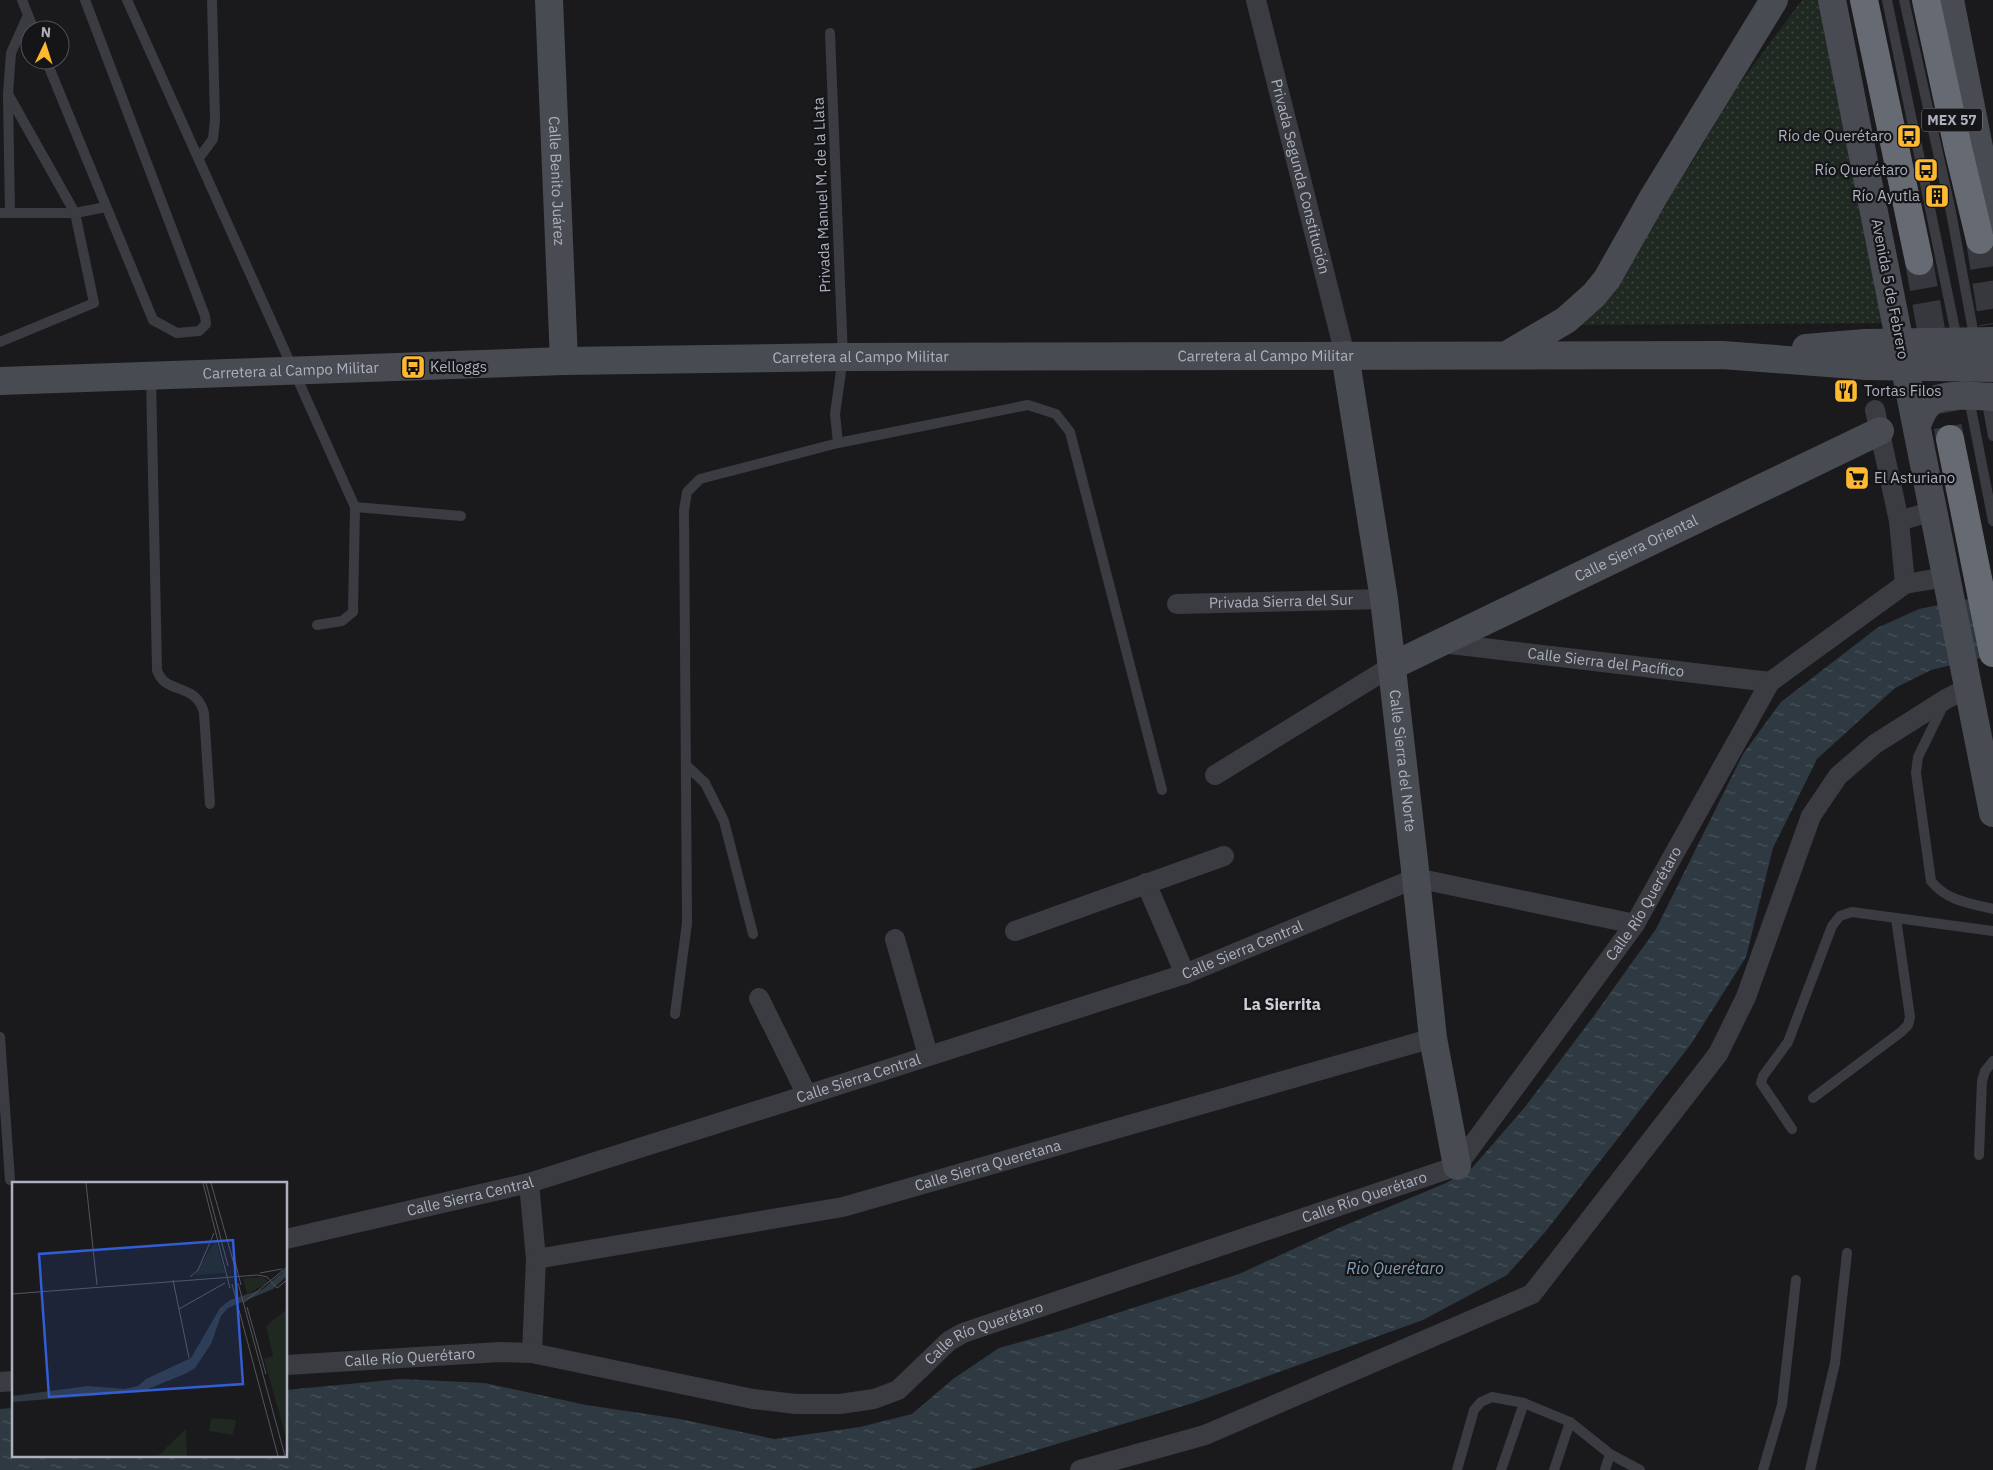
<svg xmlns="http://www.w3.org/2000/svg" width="1993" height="1470" viewBox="0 0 1993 1470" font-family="'IBM Plex Sans',sans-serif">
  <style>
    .park { fill: url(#park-dots) }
    .water { fill: url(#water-ripples) }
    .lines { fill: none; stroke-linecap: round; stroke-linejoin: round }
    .highway-tunnel { stroke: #37383d; stroke-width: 28; stroke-dasharray: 28 14; stroke-linecap: butt }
    .lane { stroke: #3b3c42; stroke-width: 10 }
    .street { stroke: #3b3c42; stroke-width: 20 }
    .secondary { stroke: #484b52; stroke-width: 28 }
    .highway { stroke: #666a73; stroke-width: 28 }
    .labels { text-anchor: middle; stroke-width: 4.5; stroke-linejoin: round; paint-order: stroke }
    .shield { fill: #151518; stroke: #7f828c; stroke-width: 1 }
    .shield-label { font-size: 14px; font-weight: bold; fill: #acb1bd }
    .poi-label { font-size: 15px; fill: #acb1bd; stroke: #151518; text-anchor: end }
    .street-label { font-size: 15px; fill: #acb1bd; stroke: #151518 }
    .neighbourhood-label { font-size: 16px; font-weight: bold; fill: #cdd0d8; stroke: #151518 }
    .water-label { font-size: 16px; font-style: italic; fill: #819fb9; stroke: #151518 }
    .inset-road { fill: none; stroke: #54565d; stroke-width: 1 }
    .view { fill: #325dd4; fill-opacity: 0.15; stroke: #325dd4; stroke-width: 2.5 }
    .inset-edge { fill: none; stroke: #acb1bd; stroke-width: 2.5 }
  </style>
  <defs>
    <pattern id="park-dots" width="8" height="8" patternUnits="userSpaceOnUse" patternTransform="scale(1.25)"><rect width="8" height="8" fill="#1f2821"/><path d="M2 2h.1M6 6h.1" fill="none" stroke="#3d453f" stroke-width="1.8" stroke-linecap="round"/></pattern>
    <pattern id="water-ripples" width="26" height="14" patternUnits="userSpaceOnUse" patternTransform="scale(1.25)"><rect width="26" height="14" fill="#2e3942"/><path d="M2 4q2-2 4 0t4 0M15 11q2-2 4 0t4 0" fill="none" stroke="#4a535b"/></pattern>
  </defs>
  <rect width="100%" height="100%" fill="#1a1a1d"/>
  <!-- park -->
  <path class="park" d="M1802,0h16l67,323 -311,2 61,-97 55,-62 45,-76z"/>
  <!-- water -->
  <path class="water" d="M1993,594v61l-62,15 -36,18 -78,71 -44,89 -27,109 -55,87 -145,187 -39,44 -84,45 -230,83 -223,67h-970v-61l14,-1v48h272v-66l115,-11 84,4 101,22 94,14 94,20 86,-12 52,-13 41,-35 46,-31 65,-18 175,-56 102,-47 105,-44 26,-15 53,-61 68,-90 63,-88 87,-175 38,-52 96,-74 42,-19z"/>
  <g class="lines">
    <!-- highway-tunnel -->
    <g class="highway-tunnel">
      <path d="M1980,240l13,84"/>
      <path d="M1919,261l31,178"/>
    </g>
    <!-- lane -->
    <g class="lane">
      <path d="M22,0l12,30"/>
      <path d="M127,0l228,507 -2,105 -11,9 -25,4"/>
      <path d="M1887,0l70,339"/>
      <path d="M1904,0l46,207 25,134"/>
      <path d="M830,33l13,324 -8,57 3,29 190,-38 28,9 14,18 92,358"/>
      <path d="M46,60l107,260 24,13 22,-2 7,-7 -1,-8 -120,-316"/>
      <path d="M8,95l2,118"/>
      <path d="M199,158l14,-19 2,-19 -3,-120"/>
      <path d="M0,213h75l31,-6"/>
      <path d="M0,342l94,-39 -19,-90 -67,-119 3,-41 17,-38"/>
      <path d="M1963,368l30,153"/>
      <path d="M151,377l6,293c8,26 39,11 47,43l6,91"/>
      <path d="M1986,397l7,39"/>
      <path d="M355,507l106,9"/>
      <path d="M1944,704l-26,53 -2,16 15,108c16,20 38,22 62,28"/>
      <path d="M686,765l19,18 19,38 29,113"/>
      <path d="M675,1014l12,-91 -3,-413 3,-18 13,-13 138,-36"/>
      <path d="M0,1037l10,143"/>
      <path d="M1813,1098l88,-66 7,-7 2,-8 -14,-99"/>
      <path d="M1792,1129l-31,-46 2,-7 25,-34 44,-116 8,-10 12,-4 141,19"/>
      <path d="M1979,1155l3,-74 3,-10 8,-10"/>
      <path d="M1457,1470l17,-60 7,-8 11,-5 32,6 46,19 40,32 30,16"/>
      <path d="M1501,1470l23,-67"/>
      <path d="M1554,1470l16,-48"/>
      <path d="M1605,1470l5,-16"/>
      <path d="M1763,1470l19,-65 14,-125"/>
      <path d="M1810,1470l25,-107 12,-110"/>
    </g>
    <!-- street -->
    <g class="street">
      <path id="s1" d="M1256,0l89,355"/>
      <path d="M1875,410l24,111 6,63"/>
      <path d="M1899,521l34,-10"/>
      <path id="s2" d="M1177,604l207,-5"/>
      <path id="s3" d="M1442,643l328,39"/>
      <path d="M1215,775l177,-109"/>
      <path d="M1146,883l39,91"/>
      <path d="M1015,931l209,-75"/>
      <path d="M895,939l33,116"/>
      <path d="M759,998l48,97"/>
      <path d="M529,1183l7,76 -4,94"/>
      <path id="s4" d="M286,1239l243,-56 278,-88 378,-121 231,-96 219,46"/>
      <path id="s5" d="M536,1259l307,-52 590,-169"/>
      <path id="s6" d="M286,1365l214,-13 32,1 221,46 43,5h44l34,-5 24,-9 51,-49 14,-8 494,-167 178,-242 135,-242 135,-98 41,-7"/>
      <path d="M0,1382l14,-1"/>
      <path d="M1080,1470l125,-35 327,-141 186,-240 28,-57 65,-181 27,-40 37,-32 71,-45 22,-11"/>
    </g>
    <!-- secondary -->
    <g class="secondary">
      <path id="s7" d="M549,0l15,361"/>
      <path d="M1832,0l161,813"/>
      <path d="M1950,0l43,219"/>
      <path d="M1806,348l59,-5 128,-2"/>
      <path d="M1510,353l56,-33 28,-25 13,-16 47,-83 120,-196"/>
      <path id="s8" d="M1345,355l39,244 32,279 17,160 24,128"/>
      <path id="s9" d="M0,381l564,-20 279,-4 879,-2 145,11 126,2"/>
      <path d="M1917,425c3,-8 7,-18 14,-23 12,-9 47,-6 62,-5"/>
      <path id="s10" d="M1392,666l488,-235"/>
    </g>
    <!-- highway -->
    <g class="highway">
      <path d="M1864,0l55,261"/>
      <path d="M1926,0l32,148 22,92"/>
      <path d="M1950,439l43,214"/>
    </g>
  </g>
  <!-- icons -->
  <defs>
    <symbol id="bus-square" viewBox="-11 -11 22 22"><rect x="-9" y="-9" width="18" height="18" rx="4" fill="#ffb930" stroke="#151518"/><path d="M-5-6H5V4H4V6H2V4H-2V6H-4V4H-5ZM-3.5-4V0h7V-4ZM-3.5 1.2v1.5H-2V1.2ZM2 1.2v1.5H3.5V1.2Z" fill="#111"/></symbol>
    <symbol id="building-square" viewBox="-11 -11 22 22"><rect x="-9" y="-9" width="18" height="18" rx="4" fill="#ffb930" stroke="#151518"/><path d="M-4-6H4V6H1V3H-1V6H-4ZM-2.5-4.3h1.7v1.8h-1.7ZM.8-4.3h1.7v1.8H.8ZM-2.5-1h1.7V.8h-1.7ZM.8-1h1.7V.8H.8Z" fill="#111"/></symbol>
    <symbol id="restaurant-square" viewBox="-11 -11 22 22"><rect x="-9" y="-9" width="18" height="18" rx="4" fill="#ffb930" stroke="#151518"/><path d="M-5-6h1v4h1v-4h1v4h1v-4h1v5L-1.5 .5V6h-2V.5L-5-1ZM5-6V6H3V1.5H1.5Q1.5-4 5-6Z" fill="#111"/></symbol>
    <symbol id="supermarket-square" viewBox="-11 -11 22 22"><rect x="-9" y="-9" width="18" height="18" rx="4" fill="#ffb930" stroke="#151518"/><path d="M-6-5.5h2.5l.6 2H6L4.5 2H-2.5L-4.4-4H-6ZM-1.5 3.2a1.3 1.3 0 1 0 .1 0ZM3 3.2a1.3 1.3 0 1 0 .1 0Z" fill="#111"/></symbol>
  </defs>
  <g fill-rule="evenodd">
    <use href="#bus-square" x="1895" y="122" width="28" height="28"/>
    <use href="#bus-square" x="1912" y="156" width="28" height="28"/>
    <use href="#building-square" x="1923" y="182" width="28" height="28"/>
    <use href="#bus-square" x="399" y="353" width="28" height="28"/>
    <use href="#restaurant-square" x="1832" y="377" width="28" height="28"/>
    <use href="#supermarket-square" x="1843" y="464" width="28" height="28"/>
  </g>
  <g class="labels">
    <!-- shield labels -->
    <rect class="shield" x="1922" y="108.5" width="60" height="23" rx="4"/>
    <g class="shield-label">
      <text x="1952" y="125">MEX 57</text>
    </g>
    <!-- poi labels -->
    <g class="poi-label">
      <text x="1892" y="141">Río de Querétaro</text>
      <text x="1908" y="175">Río Querétaro</text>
      <text x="1920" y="201">Río Ayutla</text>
      <text x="430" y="372" text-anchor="start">Kelloggs</text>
      <text x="1864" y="396" text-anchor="start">Tortas Filos</text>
      <text x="1874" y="483" text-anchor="start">El Asturiano</text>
    </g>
    <!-- street labels -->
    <g class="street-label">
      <text dy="5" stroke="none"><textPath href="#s1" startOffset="182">Privada Segunda Constitución</textPath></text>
      <text dy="5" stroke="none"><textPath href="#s7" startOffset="181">Calle Benito Juárez</textPath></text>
      <text transform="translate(822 195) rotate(-92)" y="5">Privada Manuel M. de la Llata</text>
      <text transform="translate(1890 289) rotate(79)" y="5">Avenida 5 de Febrero</text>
      <text dy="5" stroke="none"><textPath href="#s9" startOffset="1266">Carretera al Campo Militar</textPath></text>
      <text dy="5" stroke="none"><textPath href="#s9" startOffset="861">Carretera al Campo Militar</textPath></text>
      <text dy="5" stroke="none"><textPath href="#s9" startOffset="291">Carretera al Campo Militar</textPath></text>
      <text dy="5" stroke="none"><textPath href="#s10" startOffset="271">Calle Sierra Oriental</textPath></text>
      <text dy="5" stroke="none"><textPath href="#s2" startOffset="104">Privada Sierra del Sur</textPath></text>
      <text dy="5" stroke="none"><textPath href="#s3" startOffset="165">Calle Sierra del Pacífico</textPath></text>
      <text dy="5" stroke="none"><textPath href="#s8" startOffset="410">Calle Sierra del Norte</textPath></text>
      <text dy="5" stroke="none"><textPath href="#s6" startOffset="1550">Calle Río Querétaro</textPath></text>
      <text dy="5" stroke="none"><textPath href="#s4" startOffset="1000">Calle Sierra Central</textPath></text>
      <text dy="5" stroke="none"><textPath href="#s4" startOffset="595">Calle Sierra Central</textPath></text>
      <text dy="5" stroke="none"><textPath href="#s5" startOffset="462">Calle Sierra Queretana</textPath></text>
      <text dy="5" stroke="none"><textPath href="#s4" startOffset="189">Calle Sierra Central</textPath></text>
      <text dy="5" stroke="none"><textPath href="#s6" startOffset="1130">Calle Río Querétaro</textPath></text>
      <text dy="5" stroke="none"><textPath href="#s6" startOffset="725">Calle Río Querétaro</textPath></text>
      <text dy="5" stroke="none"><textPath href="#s6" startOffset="124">Calle Río Querétaro</textPath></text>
    </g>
    <!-- neighbourhood labels -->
    <g class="neighbourhood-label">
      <text x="1282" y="1010">La Sierrita</text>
    </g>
    <!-- water labels -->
    <g class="water-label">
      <text x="1395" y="1274">Rio Querétaro</text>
    </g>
  </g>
  <!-- overview -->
  <g transform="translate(12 1182)">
    <rect width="275" height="275" fill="#1a1a1d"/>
    <path d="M204,58l9,33 -30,2 14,-24zM250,95l8,5 -23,12 -4,-16zM275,127v132l-23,-82 9,-3 -7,-30zM199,236l25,2 -3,15 -24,-4zM174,247l1,27h-29l10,-10z" fill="#1f2821"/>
    <path d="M274,180l1,28 -10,4 -9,-26z" fill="#1f2821"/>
    <path d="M275,86v8l-14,13 -45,19 -7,8 -10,28 -16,24 -8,5 -46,19 -129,10v-6l76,-10 37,3 13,-3 8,-7 45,-21 29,-50 10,-8 33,-11z" fill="#2e3942"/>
    <path class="inset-road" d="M74,1l11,102M191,1l27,105M194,1l22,83M199,1l23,81M223,79l6,24M248,91l22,-4M178,95l8,-7 16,-37M161,98l16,78M226,101l47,173M220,102l46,172M0,112l246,-19 9,2 10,11 10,-8M231,121l44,-36M235,125l19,67M167,127l46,-26"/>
    <path class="view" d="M221,58l10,144 -194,13 -10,-143z"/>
    <rect width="275" height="275" class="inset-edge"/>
  </g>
  <!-- north arrow -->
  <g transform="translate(45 45) rotate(4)"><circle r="24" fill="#151518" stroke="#51535a"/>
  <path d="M0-4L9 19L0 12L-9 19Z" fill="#ffb930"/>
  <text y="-8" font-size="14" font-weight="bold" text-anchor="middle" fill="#acb1bd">N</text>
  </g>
</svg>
